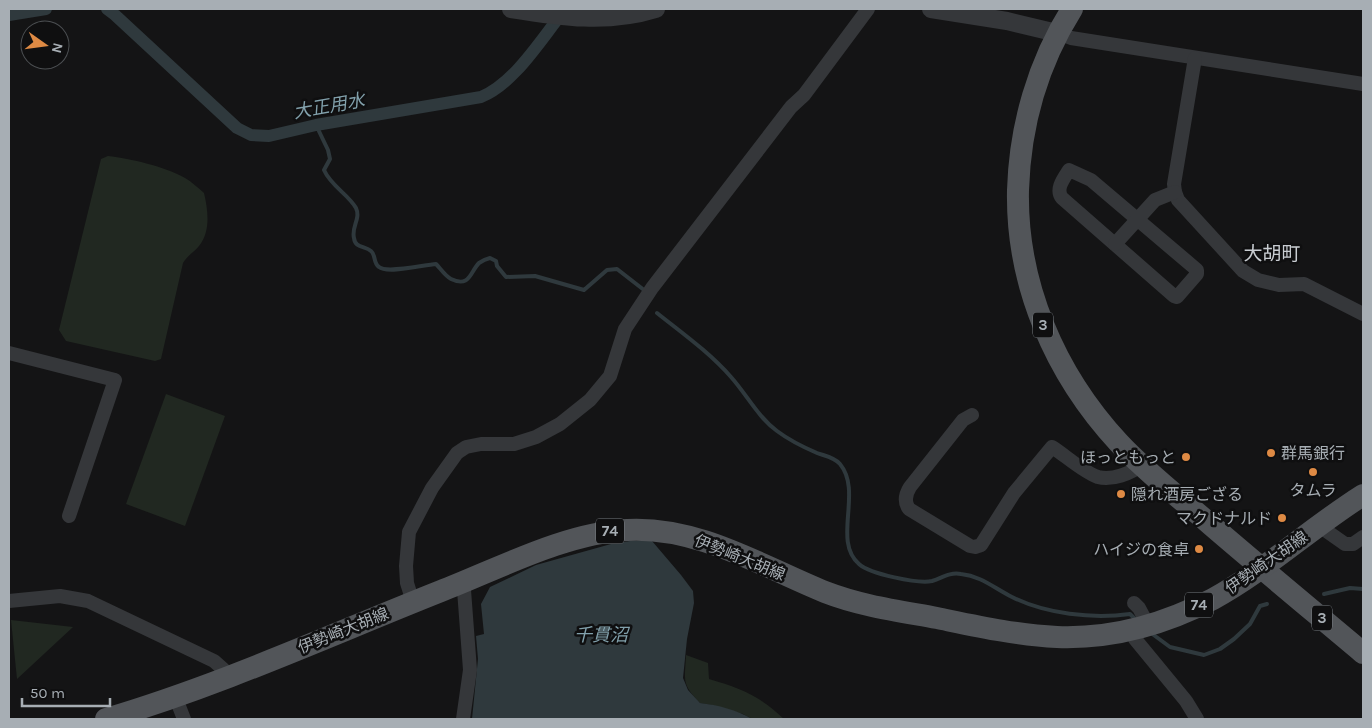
<svg xmlns="http://www.w3.org/2000/svg" width="1372" height="728" viewBox="0 0 1372 728" font-family="Karla,'Noto Sans JP',sans-serif">
  <style>
    .green { fill: #212821 }
    .water { fill: #2f393d }
    .lines { fill: none; stroke-linecap: round; stroke-linejoin: round }
    .stream { stroke: #2f393d; stroke-width: 4 }
    .canal { stroke: #2f393d; stroke-width: 12 }
    .minor { stroke: #35373a; stroke-width: 14 }
    .tertiary { stroke: #35373a; stroke-width: 18 }
    .primary { stroke: #525559; stroke-width: 22 }
    .poi-dot { fill: #de8a44; stroke: #0f0f10; stroke-width: 2 }
    .labels { text-anchor: middle; stroke-width: 5; stroke-linejoin: round; paint-order: stroke }
    .shield { fill: #0f0f10; stroke: #797e83; stroke-width: 1 }
    .shield-label { font-size: 15px; font-weight: bold; fill: #a7aeb4 }
    .poi-label { font-size: 16px; fill: #a7aeb4; stroke: #0f0f10; text-anchor: end }
    .street-label { font-size: 16px; fill: #a7aeb4; stroke: #0f0f10 }
    .water-label { font-size: 18px; font-style: italic; fill: #82a1ac; stroke: #0f0f10 }
    .quarter-label { font-size: 19px; fill: #c8ccd1; stroke: #0f0f10 }
  </style>
  <rect width="100%" height="100%" fill="#141415"/>
  <!-- green -->
  <g class="green">
    <path d="M108,156c23,3 56,10 77,22 7,4 13,10 19,15 4,17 7,38 -5,53 -5,6 -12,10 -16,17l-22,96 -6,2 -89,-20 -7,-11 42,-171z"/>
    <path d="M166,394l59,22 -40,110 -59,-22z"/>
    <path d="M11,620l62,7 -56,52z"/>
    <path d="M686,655l22,8 1,16c31,9 51,17 75,40h-32l-9,-5 -31,-9 -12,-2c-19,-20 -15,-22 -14,-48z"/>
  </g>
  <!-- water -->
  <path class="water" d="M630,541h22l29,34 12,16 1,12 -7,36 -4,39 5,12 12,13c18,2 37,7 52,16h-280l6,-60 -2,-23 8,-2 -3,-30 9,-17 46,-22 75,-21z"/>
  <g class="lines">
    <!-- stream -->
    <g class="stream">
      <path d="M316,125l12,25 2,9 -6,11c7,16 24,24 32,38 5,11 -5,19 -2,30 1,10 11,8 17,13 5,4 2,12 8,16 8,7 44,-2 57,-3 4,4 9,12 15,15 19,9 19,-7 28,-16 3,-2 7,-4 11,-5l6,3 1,5 9,11 29,-1 49,14 23,-20 10,-1 27,21"/>
      <path d="M657,313c25,20 52,39 74,64 16,18 27,40 46,54 12,9 26,16 40,22 8,3 17,4 23,11 23,28 -8,77 19,100 11,10 59,20 73,17 10,-3 17,-9 29,-7 20,2 33,14 51,23 34,17 80,22 118,17l4,4"/>
      <path d="M1324,594l26,-6 13,1"/>
      <path d="M1151,633l19,14 34,8 16,-6 14,-10 16,-15 10,-18 7,-2"/>
    </g>
    <!-- canal -->
    <g class="canal">
      <path d="M107,9l8,6 122,113 14,7 18,1 47,-11 165,-28c34,-14 60,-58 83,-86"/>
      <path d="M9,15l37,-6"/>
    </g>
    <!-- minor -->
    <g class="minor">
      <path d="M1057,33l14,5 292,46"/>
      <path d="M1195,58l-21,126 1,8 3,8 65,71 15,9 21,5 25,-1 59,30"/>
      <path d="M1069,170l22,10 106,90v4l-20,23 -3,-1 -112,-98c-7,-9 2,-20 7,-28z"/>
      <path d="M1115,244l40,-44 20,-8"/>
      <path d="M9,353l106,27 -46,136"/>
      <path d="M972,415l-9,5 -53,67c-5,8 -6,15 -1,22l61,37 5,1 6,-2 33,-52 38,-46c13,8 31,25 46,30 14,4 33,-4 44,-12"/>
      <path d="M1318,525l27,19h8l10,-7"/>
      <path d="M462,582l2,8 6,80 -7,49"/>
      <path d="M9,601l51,-5 28,5 126,60 9,8 4,9"/>
      <path d="M413,602l-6,-19 -1,-17 3,-34 23,-44 25,-35 9,-6 15,-3h33l22,-7 24,-13 30,-24 20,-24 15,-47 27,-41 139,-181 13,-12 64,-86"/>
      <path d="M1134,603l5,5 9,17"/>
      <path d="M1132,630l3,9 51,62 11,18"/>
      <path d="M175,696l9,23"/>
    </g>
    <!-- tertiary -->
    <g class="tertiary">
      <path d="M511,9c50,8 97,15 145,0"/>
      <path d="M931,9l76,12 50,12"/>
    </g>
    <!-- primary -->
    <g class="primary">
      <path d="M1072,9c-34,54 -52,117 -54,181 -2,94 37,184 101,253 28,30 61,55 92,82 50,43 102,86 152,128"/>
      <path d="M106,719c115,-34 224,-84 335,-128 57,-22 124,-58 186,-61 71,-4 134,36 198,62 36,14 74,19 112,26 39,8 79,17 120,19 54,2 108,-13 156,-38 53,-29 99,-72 150,-104"/>
    </g>
  </g>
  <!-- markers -->
  <g class="poi-dot">
    <circle cx="1271" cy="453" r="5"/>
    <circle cx="1186" cy="457" r="5"/>
    <circle cx="1313" cy="472" r="5"/>
    <circle cx="1121" cy="494" r="5"/>
    <circle cx="1282" cy="518" r="5"/>
    <circle cx="1199" cy="549" r="5"/>
  </g>
  <g class="labels">
    <!-- shield labels -->
    <g class="shield">
      <rect x="1033" y="312.5" width="20" height="25" rx="4"/>
      <rect x="596" y="518.5" width="28" height="25" rx="4"/>
      <rect x="1185" y="592.5" width="28" height="25" rx="4"/>
      <rect x="1312" y="605.5" width="20" height="25" rx="4"/>
    </g>
    <g class="shield-label">
      <text x="1043" y="330">3</text>
      <text x="610" y="536">74</text>
      <text x="1199" y="610">74</text>
      <text x="1322" y="623">3</text>
    </g>
    <!-- poi labels -->
    <g class="poi-label">
      <text x="1281" y="459" text-anchor="start">群馬銀行</text>
      <text x="1176" y="463">ほっともっと</text>
      <text x="1313" y="496" text-anchor="middle">タムラ</text>
      <text x="1131" y="500" text-anchor="start">隠れ酒房ござる</text>
      <text x="1272" y="524">マクドナルド</text>
      <text x="1189" y="555">ハイジの食卓</text>
    </g>
    <!-- street labels -->
    <g class="street-label">
      <text transform="translate(740 557) rotate(22)" y="6">伊勢崎大胡線</text>
      <text transform="translate(1266 562) rotate(-35)" y="6">伊勢崎大胡線</text>
      <text transform="translate(343 630) rotate(-22)" y="6">伊勢崎大胡線</text>
    </g>
    <!-- water labels -->
    <g class="water-label">
      <text transform="translate(329 106) rotate(-10)" y="6">大正用水</text>
      <text x="601" y="641">千貫沼</text>
    </g>
    <!-- quarter labels -->
    <g class="quarter-label">
      <text x="1272" y="260">大胡町</text>
    </g>
  </g>
  <!-- border -->
  <rect width="1372" height="728" fill="none" stroke="#a7aeb4" stroke-width="20"/>
  <!-- north arrow -->
  <g transform="translate(45 45) rotate(104)"><circle r="24" fill="#0f0f10" stroke="#4c4f52"/>
  <path d="M0-4L9 19L0 12L-9 19Z" fill="#de8a44"/>
  <text y="-8" font-size="14" font-weight="bold" text-anchor="middle" fill="#a7aeb4">N</text>
  </g>
  <!-- scale -->
  <path d="M22 698v8h88v-8" fill="none" stroke="#a7aeb4" stroke-width="2.5"/>
  <text x="30" y="698" font-size="15" fill="#a7aeb4" stroke="#0f0f10" stroke-width="4" paint-order="stroke">50 m</text>
</svg>
